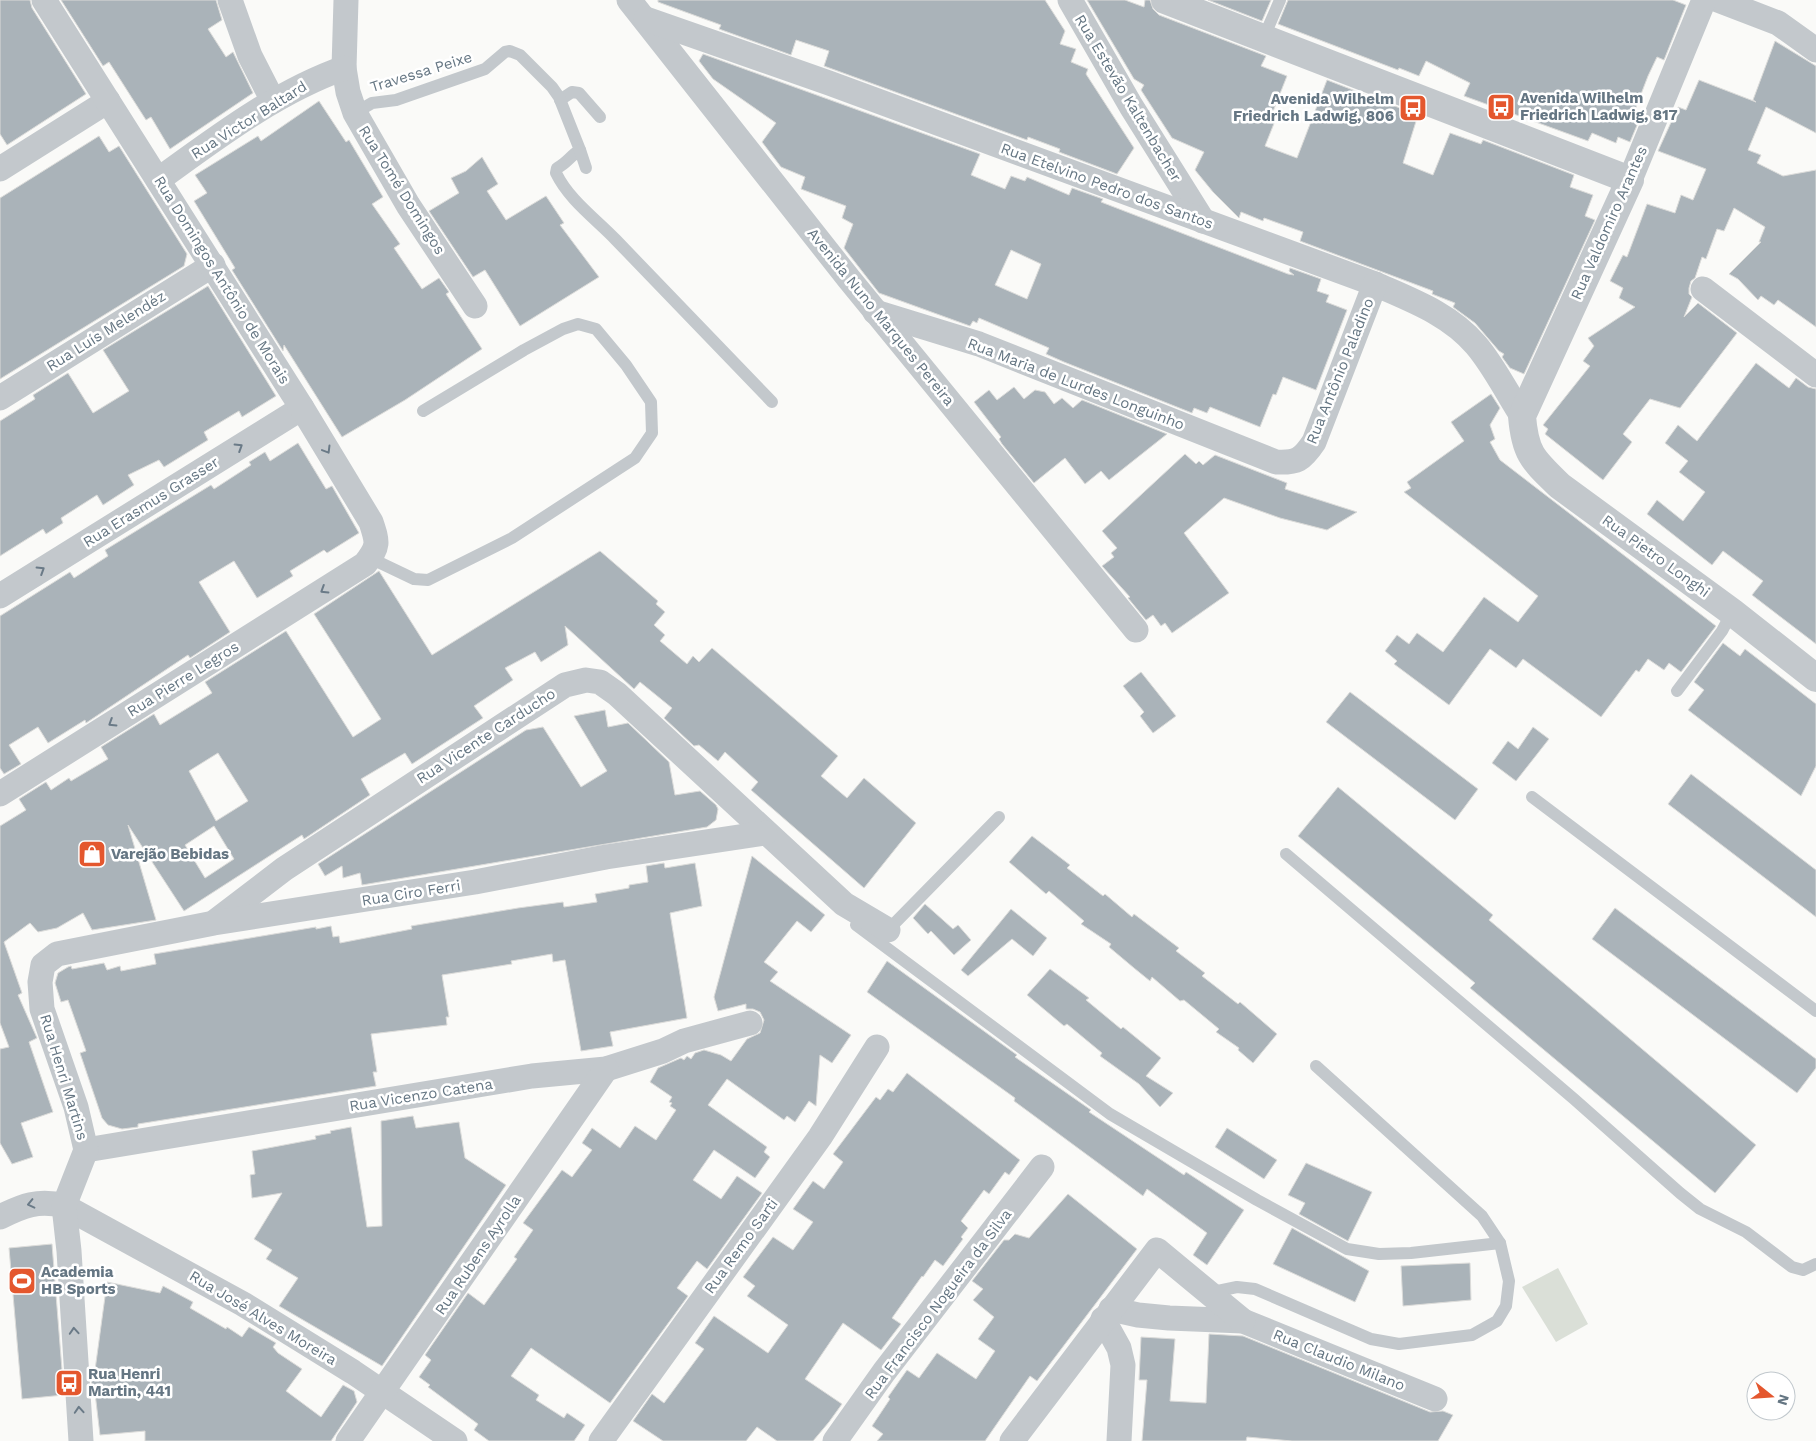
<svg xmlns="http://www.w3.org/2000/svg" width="1816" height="1441" viewBox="0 0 1816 1441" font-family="'Work Sans',sans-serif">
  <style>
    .green { fill: #dadfd7 }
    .building { fill: #aab3b9; stroke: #dcdcda; fill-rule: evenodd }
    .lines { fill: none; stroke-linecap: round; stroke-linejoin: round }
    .service { stroke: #c3c8cc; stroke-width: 12 }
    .minor { stroke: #c3c8cc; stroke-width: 25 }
    .tertiary { stroke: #c3c8cc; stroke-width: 28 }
    .oneway { stroke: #6a7a87 }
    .labels { text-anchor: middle; stroke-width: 5; stroke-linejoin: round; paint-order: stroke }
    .street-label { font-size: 15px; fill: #657683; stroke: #fff }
    .poi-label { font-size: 15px; font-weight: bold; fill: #657683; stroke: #fff; text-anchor: start }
  </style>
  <rect width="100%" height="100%" fill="#fafaf8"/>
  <!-- green -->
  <path class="green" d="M1558,1268l30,56 -32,18 -34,-55z"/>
  <!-- building -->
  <g class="building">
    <path d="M0,0h30l2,8 54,86 -79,51 -7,-11z"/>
    <path d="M61,0h155l6,20 -14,9 18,28 7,-5 20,41 -83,56 -19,-32 -5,3 -37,-58 -6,4z"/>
    <path d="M658,0h387l20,31 -5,13 16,5 -5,13 17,7 -2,5 48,74 -17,26 -58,-22 1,-3 -32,-12 -1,3 -203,-74 5,-15 -33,-11 -5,15 -72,-26 2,-4 -63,-23z"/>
    <path d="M1087,0h38l19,7 1,-7h5l3,9 6,6 107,41 -5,10 26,10 -17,43 5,2 -10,25 32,12 30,-78 91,35 -15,48 30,12 17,-42 31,11 2,-4 91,35 -4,12 23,8 -8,21 10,4 -71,154 -14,-6 -8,-11 2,-3 -5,-3 -24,-28 -22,-16 2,-4 -23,-9 1,-3 -133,-50 3,-9 -39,-14 -1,3 -22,-9 -2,6 -26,-26 -18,-22 9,-18 -32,-14 -31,-48 3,-5 -10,-6z"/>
    <path d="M1208,0h63l-9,21z"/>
    <path d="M1288,0h385l13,5 -22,55 -7,-3 -9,19 -15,39 7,3 -10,24 -12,-5 -2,6 -24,-10 -4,8 -124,-45 6,-13 -44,-22 -7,15 -20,-8 -1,2 -120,-46z"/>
    <path d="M1775,41l41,25v67l-50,-26 -18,43 13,5 -4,8 26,13 33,-6v157l-38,-27 -4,5 -13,-9 -3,4 -20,-21 -9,-5 32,-32h-2l6,-15 -31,-19 -10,23 -7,-2 -11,30 -4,-2 -7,21 -4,3 -2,7v6l3,3 -8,20 14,-14 39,30 -57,75 -30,-9 -27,35 9,8 -29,38 -58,-46 3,-5 -5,-4 47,-59 -7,-5 11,-15 -6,-8 47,-31 -16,-9 4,-10 -13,-7 13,-26 4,2 20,-53 28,9 6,-18 12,5 13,-31 -48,-18 20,-44 8,3 13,-30 57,22 -3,-2z"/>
    <path d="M703,54l277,100 -9,21 34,14 6,-13 14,5 2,-4 42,18 3,-7 31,11 -2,3 187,72 6,1 -5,-4 1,-3 31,11 -4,12 12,4 -3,7 21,8 -31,80 -33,-13 -7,18 -3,-1 -13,33 -50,-20 -3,6 -13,-5 -2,5 -128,-51 -18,-8 3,-6 -70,-30 -2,5 -4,-2 -3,5 -91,-33 -35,-45 9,-24 -11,-6 4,-12 -45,-17 4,-12 -24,-10 -19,-25 14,-19 -63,-44 -14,-18zM1011,250l30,14 -14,35 -32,-14z"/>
    <path d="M319,101l27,41 3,-2 34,57 -11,7 28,40 -6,4 28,41 17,-11 10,14 -3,2 36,55 -77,51 -63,37 -58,-92 -1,6 -51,-81 3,-2 -41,-67 13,-8 -12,-18 63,-39 3,5z"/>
    <path d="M99,136l10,16 10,-6 68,108 -3,12 -184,113v-181z"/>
    <path d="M482,157l16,27 -11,7 19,29 40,-24 18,27 -4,2 39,52 -79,49 -35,-56 -12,7 -44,-66 30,-18 -8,-15 15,-7z"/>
    <path d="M208,286l68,110 -34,21 -3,-6 -35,21 4,8 -44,27 -5,-7 -31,15 6,10 -31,20 -6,-10 -36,23 2,5 -17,11 -3,-5 -43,27v-135l35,-22 -2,-4 35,-22 25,40 36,-22 -26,-41z"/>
    <path d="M1756,363l33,25 7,-10 12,9 8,2v255l-64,-49 11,-14 -40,-30 -11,14 -65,-51 10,-14 26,21 22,-29 -26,-20 9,-11 -23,-18 13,-18 19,16z"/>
    <path d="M1014,387l10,12 11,-9 10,2 9,12 8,-6 11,10 9,-8 85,34 -58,46 -8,-9 -16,13 -20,-26 -31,25 -32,-39 -3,-5 2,-2 -27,-35 15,-12 8,10z"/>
    <path d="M1491,394l9,14 -10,17 5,14 -5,3 10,18 216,166 -35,46 -12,-9 -5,7 -16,-11 -9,13 -3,-2 -35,47 -78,-58 -7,9 -26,-19 -41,56 -55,-41 3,-3 -12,-10 12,-16 12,9 8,-11 26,19 41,-55 34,25 20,-26 -134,-104 7,-4 -4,-6 57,-41 -13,-19z"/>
    <path d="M298,443l28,46 6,-3 27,47 -32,20 -3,-3 -34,21 3,5 -36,22 -23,-37 -35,21 31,50 -40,26 -2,-3 -102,68 -1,-3 -37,23 -10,-16 -29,18 12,19 -17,10 -4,-6v-152l70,-44 4,6 34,-22 -3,-6 106,-65 3,4 37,-24 -2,-3 16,-10 5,9z"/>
    <path d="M1185,454l11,10 3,-3 4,4 12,-10 72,28 -2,6 72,23 -30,18 -47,-12 -56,-20 -40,35 45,60 -57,40 -7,-10 -4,3 -8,-11 -7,5 -18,-22 2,-1 -28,-31 12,-9 -3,-4 6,-5 -15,-17z"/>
    <path d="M600,551l58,50 -2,3 9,8 -11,13 11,10 -5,6 27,23 6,-8 6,6 13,-14 126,108 -17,20 26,22 17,-20 52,45 -52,65 -113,-98 7,-8 -20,-18 -13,-12 -7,9 -19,-16 -5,1 -30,-28 8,-10 -32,-26 -6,7 -69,-63 3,19 -27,17 -6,-10 -30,16 8,12 -39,26 9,12 -71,46 -7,-11 -44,26 9,16 -66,44 -2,-4 -118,76 -56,-86 28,95 -64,10 -9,-17 -26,15 -19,4 -8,-9 -26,19 18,51 -4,2 19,43 -8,4 24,70 -32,11 12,34 -21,7 -12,-21v-94l9,-2 -9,-24v-197l26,-16 -7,-11 27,-17 5,8 18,-12 2,3 37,-22 -7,-12 53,-33 6,11 52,-32 -7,-11 81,-51 67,106 28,-18 -67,-105 65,-43 53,84zM218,753l30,48 -32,20 -27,-50zM214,826l20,33 -29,19 -20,-33z"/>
    <path d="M1723,643l17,13 5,-7 71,55v62l-15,30 -113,-86 16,-20 -10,-8z"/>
    <path d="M1141,672l35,44 -23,17 -13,-17 4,-4 -21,-26z"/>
    <path d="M1350,692l128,97 -23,31 -129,-98z"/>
    <path d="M605,710l3,17 20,-4 41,39 6,33 25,-4 16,14 2,4 -2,11 -9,7 -345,58 -2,-12 -17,5 -1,-12 -17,10 -7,-12 208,-134 17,-3 38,60 26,-16 -33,-55z"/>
    <path d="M1533,727l16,12 -33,42 -24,-18 16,-22 10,8z"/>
    <path d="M1691,774l125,96v47l-148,-113z"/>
    <path d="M1338,787l155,128 -4,5 267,225 -41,48 -245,-205 5,-5 -177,-147z"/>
    <path d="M1032,836l38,29 -3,3 36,28 2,-2 27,23 2,-3 45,34 -3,3 29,22 -3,3 36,28 2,-2 37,32 -24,29 -15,-13 1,-2 -23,-16 3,-3 -35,-29 -4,1 -28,-24 -2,4 -16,-13 -25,-21 2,-3 -30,-20 3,-3 -35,-30 -3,3 -37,-32z"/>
    <path d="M752,856l73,59 -14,17 -14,-11 -33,41 14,10 -8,9 81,54 -19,28 -12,-8 -4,51 -7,-5 -14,21 -8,-6 -3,4 -57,-41 -19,26 59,42 -3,5 6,5 -15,21 -41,-28 -21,30 28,19 16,-23 25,17 -55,76 -10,-8 -20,27 11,8 -78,107 -79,-55 -20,28 28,19 -3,5 28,18 3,-5 18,12 -11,16h-85l-15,-11 4,-6 -50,-37 2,-2 -11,-8 12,-17 -6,-5 43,-62 16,12 33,-46 -3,-2 19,-27 -10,-7 39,-53 10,7 20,-27 -10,-7 10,-15 28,20 15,-22 21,14 20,-30 -6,-4 2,-3 -3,-1 3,-5 -22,-15 8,-14 23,-10 3,2 3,-4 4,3 4,-6 9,-3 17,5 10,6 16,-22 13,-6 4,-13 -4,-8 -7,-3h-7v-5l-28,7 -4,-14z"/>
    <path d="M664,863l1,5 30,-5 7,43 -32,7 17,105 -77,14 3,14 -32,5 -16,-91 -12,2 -1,-8 -41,7 1,3 -70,11 7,42h-3l1,8 -76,9 6,38h-4l3,14 -238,38v3l-16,2 -14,-4 -6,-7 -22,-65 6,-2 -18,-51 -7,2 -6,-19 3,-10 10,-6 3,-1 1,3 32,-6 3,7 13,-4 1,5 35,-7 -2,-10 162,-27v2l15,-3 2,11 6,-1 1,7 72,-14 -1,-3 107,-18 45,-6 1,5 33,-5 -2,-8 34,-6v-3l19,-3 -2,-16z"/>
    <path d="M925,904l28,25 5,-4 13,15 -17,15 -23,-24 -3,3 -15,-16z"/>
    <path d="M1615,908l201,151v9l-19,25 -205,-154z"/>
    <path d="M1011,909l36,29 -14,18 -21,-17 -44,37 -7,-6z"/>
    <path d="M887,961l130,94 -2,2 76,53 -2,2 95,63 2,-3 58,38 -37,55 -14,-10 14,-22 -60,-44 -4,7 -129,-95 1,-3 -148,-106z"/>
    <path d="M1050,969l39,29 -3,2 35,29 2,-2 38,31 -15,18 27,17 -13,14 -21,-23 -39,-28 2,-3 -35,-29 -3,2 -37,-31z"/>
    <path d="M907,1073l113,87 -11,15 -4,-3 -16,22 -5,-4 -23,31 7,7 -7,9 2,2 -20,27 -8,-6 -12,17 -1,-1 -30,42 9,6 -20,26 -38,-27 -38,56 37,25 -13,18 -16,19h-36l-20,-14 -11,14h-83l-30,-20 19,-27 12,9 40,-54 -9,-6 19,-27 54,37 20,-28 -41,-29 8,-10 -12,-9 30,-40 20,13 20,-28 -20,-13 20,-28 11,8 19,-27 -10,-8 43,-57 4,3 8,-11 5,3z"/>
    <path d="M413,1116l3,12 43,-6 6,36 41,27 -124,181 -103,-60 19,-28 -32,-19 6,-9 -18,-11 28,-46 -30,5 -2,-23 5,-1 -3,-23 64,-12 -1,-3 16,-3 -1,-2 21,-4 16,100 15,-1 -1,-105z"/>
    <path d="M1227,1128l50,32 -13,19 -49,-32z"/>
    <path d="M1306,1163l66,29 -24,49 -49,-27 6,-11 -17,-8z"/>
    <path d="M1068,1194l69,55 -100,132 -7,-5 -45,65h-108l6,-7 -11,-8 18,-27 -2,-2 19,-27 12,8 18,-25 39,26 19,-28 -17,-12 16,-22 -21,-17 10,-11 -11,-8 32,-41h5l6,-6 14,4z"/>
    <path d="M1292,1228l77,43 -14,31 -82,-38z"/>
    <path d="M52,1244l12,151 -42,4 -13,-151z"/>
    <path d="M1470,1263l1,37 -68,6 -2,-40z"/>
    <path d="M107,1282l53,11 3,-7 30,16 -3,6 36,21 1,-2 15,10 7,-10 27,16 -3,4 5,6 24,16 -16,22 35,26 22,-32 11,6 3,11 -26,39h-186v-10l-45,4 -5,-42h-3l-1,-24 4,1z"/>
    <path d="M1209,1334l34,2 187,76 13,-1 10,4 -15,26h-146l-45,-4 -1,4h-104l5,-61h-8l2,-43 34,2 -5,62 36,2z"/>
  </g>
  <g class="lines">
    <!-- service -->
    <g class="service">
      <path d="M1264,37l16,-37"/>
      <path d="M560,100l12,-8 7,1 21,24"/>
      <path d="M355,113l17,-10 24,-3 89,-31 20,-17 5,-1 10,4 32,32 7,10 21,53c-10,6 -13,13 -23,18l-1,5c13,27 40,46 60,67 52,54 104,108 156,162"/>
      <path d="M580,150l6,18"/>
      <path d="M370,558l44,21 14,1 84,-42 123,-80 17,-25 -1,-31 -25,-37 -30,-36 -18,-5 -15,5 -39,21 -101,61"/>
      <path d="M1677,691l45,-60 10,-19"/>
      <path d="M1532,797l284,214"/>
      <path d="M1286,854l288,245 106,94 20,16 46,23 46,35 11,3 13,-6"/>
      <path d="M856,925l254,189 147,86 90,49 32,5 32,-1 89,-10"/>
      <path d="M888,930l111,-113"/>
      <path d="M1208,1293l29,-6 18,2 116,50 28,5 73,-9 25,-14 9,-15 3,-25 -9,-38 -18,-27 -166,-150"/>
    </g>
    <!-- minor -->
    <g class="minor">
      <path d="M230,0l20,56 23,45"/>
      <path d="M346,0l-2,68 4,24 7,21 53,92 67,101"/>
      <path d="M629,0l220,279 287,351"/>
      <path d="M1070,0l61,106 72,115"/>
      <path d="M1718,0l60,23 38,27"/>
      <path d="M646,19l183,64 546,201c36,16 75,30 101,61 18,21 31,48 46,71"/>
      <path d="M0,169l108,-68"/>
      <path d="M158,180c58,-42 118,-88 186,-112"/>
      <path d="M1630,180l74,-180"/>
      <path d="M1703,289l113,86"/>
      <path d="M875,312l104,32 297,118c21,1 26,-2 38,-20l61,-158"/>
      <path d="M0,398l213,-133"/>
      <path d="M0,596l302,-188"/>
      <path d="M0,794l365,-230c14,-18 13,-21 6,-42l-69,-114 -258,-408"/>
      <path d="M216,921l68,-52 281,-184 21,-5 14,2 17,12 227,210 44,26"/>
      <path d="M86,1150l446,-74 74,-7 57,-18 21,-10 66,-18"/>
      <path d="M0,1217c22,-11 39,-18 64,-11l179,98 110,68 102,69"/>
      <path d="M1111,1309l27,6 31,3 74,3 192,78"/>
      <path d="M1103,1319l16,29 4,17 -4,76"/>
      <path d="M81,1441l-12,-190 -5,-45 22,-56 -10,-43 -34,-98 -2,-27 3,-17 14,-11 157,-31 261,-41 131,-25 159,-24"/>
      <path d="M348,1441l258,-372"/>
      <path d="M601,1441l219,-304 57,-90"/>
      <path d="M835,1441l49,-69 158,-205"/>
      <path d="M1012,1441l145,-191 86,71"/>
    </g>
    <!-- tertiary -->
    <path class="tertiary" d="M1165,0l465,180 -108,236c3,38 11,44 38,70l172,126 84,66"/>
  </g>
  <!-- one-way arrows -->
  <defs><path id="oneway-chevron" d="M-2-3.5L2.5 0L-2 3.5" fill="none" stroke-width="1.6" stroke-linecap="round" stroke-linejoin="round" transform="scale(1.25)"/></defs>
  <g class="oneway">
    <use href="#oneway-chevron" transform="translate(239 447) rotate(-32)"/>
    <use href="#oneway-chevron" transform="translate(327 450) rotate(59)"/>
    <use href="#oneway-chevron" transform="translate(41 570) rotate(-32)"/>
    <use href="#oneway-chevron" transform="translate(324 590) rotate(148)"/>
    <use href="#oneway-chevron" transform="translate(112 723) rotate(148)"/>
    <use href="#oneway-chevron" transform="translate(31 1204) rotate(167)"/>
    <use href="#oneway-chevron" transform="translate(74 1331) rotate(-94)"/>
    <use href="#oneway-chevron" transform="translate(79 1410) rotate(-94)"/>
  </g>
  <!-- icons -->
  <defs>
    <symbol id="bus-square" viewBox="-11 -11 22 22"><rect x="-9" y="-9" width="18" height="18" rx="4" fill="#e4572e" stroke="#fff"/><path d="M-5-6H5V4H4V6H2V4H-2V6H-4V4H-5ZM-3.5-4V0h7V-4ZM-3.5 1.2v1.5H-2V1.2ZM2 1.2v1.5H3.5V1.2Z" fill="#fff"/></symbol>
    <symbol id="shop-square" viewBox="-11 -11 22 22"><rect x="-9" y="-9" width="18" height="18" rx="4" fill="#e4572e" stroke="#fff"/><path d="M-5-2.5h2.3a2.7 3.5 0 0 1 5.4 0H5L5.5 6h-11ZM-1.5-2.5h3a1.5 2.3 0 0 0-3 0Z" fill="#fff"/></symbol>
    <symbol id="stadium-square" viewBox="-11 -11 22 22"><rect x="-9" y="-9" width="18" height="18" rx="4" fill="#e4572e" stroke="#fff"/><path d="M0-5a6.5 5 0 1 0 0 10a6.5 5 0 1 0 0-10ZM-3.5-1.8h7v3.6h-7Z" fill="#fff"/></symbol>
  </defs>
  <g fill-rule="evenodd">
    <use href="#bus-square" x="1485" y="91" width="32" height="32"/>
    <use href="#bus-square" x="1397" y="92" width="32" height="32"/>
    <use href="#shop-square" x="76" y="838" width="32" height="32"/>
    <use href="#stadium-square" x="6" y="1265" width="32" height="32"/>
    <use href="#bus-square" x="53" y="1367" width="32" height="32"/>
  </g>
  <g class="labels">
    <!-- street labels -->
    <g class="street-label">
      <text transform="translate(421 72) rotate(-17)" y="5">Travessa Peixe</text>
      <text transform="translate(1128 98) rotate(59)" y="5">Rua Estevão Kaltenbacher</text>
      <text transform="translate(249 120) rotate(-32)" y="5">Rua Victor Baltard</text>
      <text transform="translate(1107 186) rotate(20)" y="5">Rua Etelvino Pedro dos Santos</text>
      <text transform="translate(402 190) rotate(58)" y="5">Rua Tomé Domingos</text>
      <text transform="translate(1609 223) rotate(-66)" y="5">Rua Valdomiro Arantes</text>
      <text transform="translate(222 280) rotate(58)" y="5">Rua Domingos Antônio de Morais</text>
      <text transform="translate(881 317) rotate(51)" y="5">Avenida Nuno Marques Pereira</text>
      <text transform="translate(106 331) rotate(-32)" y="5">Rua Luís Melendéz</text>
      <text transform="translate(1340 371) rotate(-68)" y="5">Rua Antônio Paladino</text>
      <text transform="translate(1076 384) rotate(21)" y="5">Rua Maria de Lurdes Longuinho</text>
      <text transform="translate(151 502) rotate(-32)" y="5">Rua Erasmus Grasser</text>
      <text transform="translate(1656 556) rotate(36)" y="5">Rua Pietro Longhi</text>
      <text transform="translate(183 679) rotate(-32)" y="5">Rua Pierre Legros</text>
      <text transform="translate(486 736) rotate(-33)" y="5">Rua Vicente Carducho</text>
      <text transform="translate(411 893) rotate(-9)" y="5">Rua Ciro Ferri</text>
      <text transform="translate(64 1077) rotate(73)" y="5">Rua Henri Martins</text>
      <text transform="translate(421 1095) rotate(-9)" y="5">Rua Vicenzo Catena</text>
      <text transform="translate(741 1246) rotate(-54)" y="5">Rua Remo Sarti</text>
      <text transform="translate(478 1255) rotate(-56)" y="5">Rua Rubens Ayrolla</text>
      <text transform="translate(938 1304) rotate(-53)" y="5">Rua Francisco Nogueira da Silva</text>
      <text transform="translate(263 1318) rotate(31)" y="5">Rua José Alves Moreira</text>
      <text transform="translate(1339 1360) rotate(22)" y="5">Rua Claudio Milano</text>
    </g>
    <!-- poi labels -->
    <g class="poi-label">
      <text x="1520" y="103">Avenida Wilhelm<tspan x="1520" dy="17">Friedrich Ladwig, 817</tspan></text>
      <text x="1394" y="104" text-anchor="end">Avenida Wilhelm<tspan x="1394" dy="17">Friedrich Ladwig, 806</tspan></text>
      <text x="111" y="859">Varejão Bebidas</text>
      <text x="41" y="1277">Academia<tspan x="41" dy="17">HB Sports</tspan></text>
      <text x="88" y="1379">Rua Henri<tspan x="88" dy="17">Martin, 441</tspan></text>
    </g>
  </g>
  <!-- north arrow -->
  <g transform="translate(1771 1396) rotate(107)"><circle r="24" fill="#ffffff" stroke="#c1c8cd"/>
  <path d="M0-4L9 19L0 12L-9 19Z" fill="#e4572e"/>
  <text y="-8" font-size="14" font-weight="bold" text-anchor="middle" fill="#657683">N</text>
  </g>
</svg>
